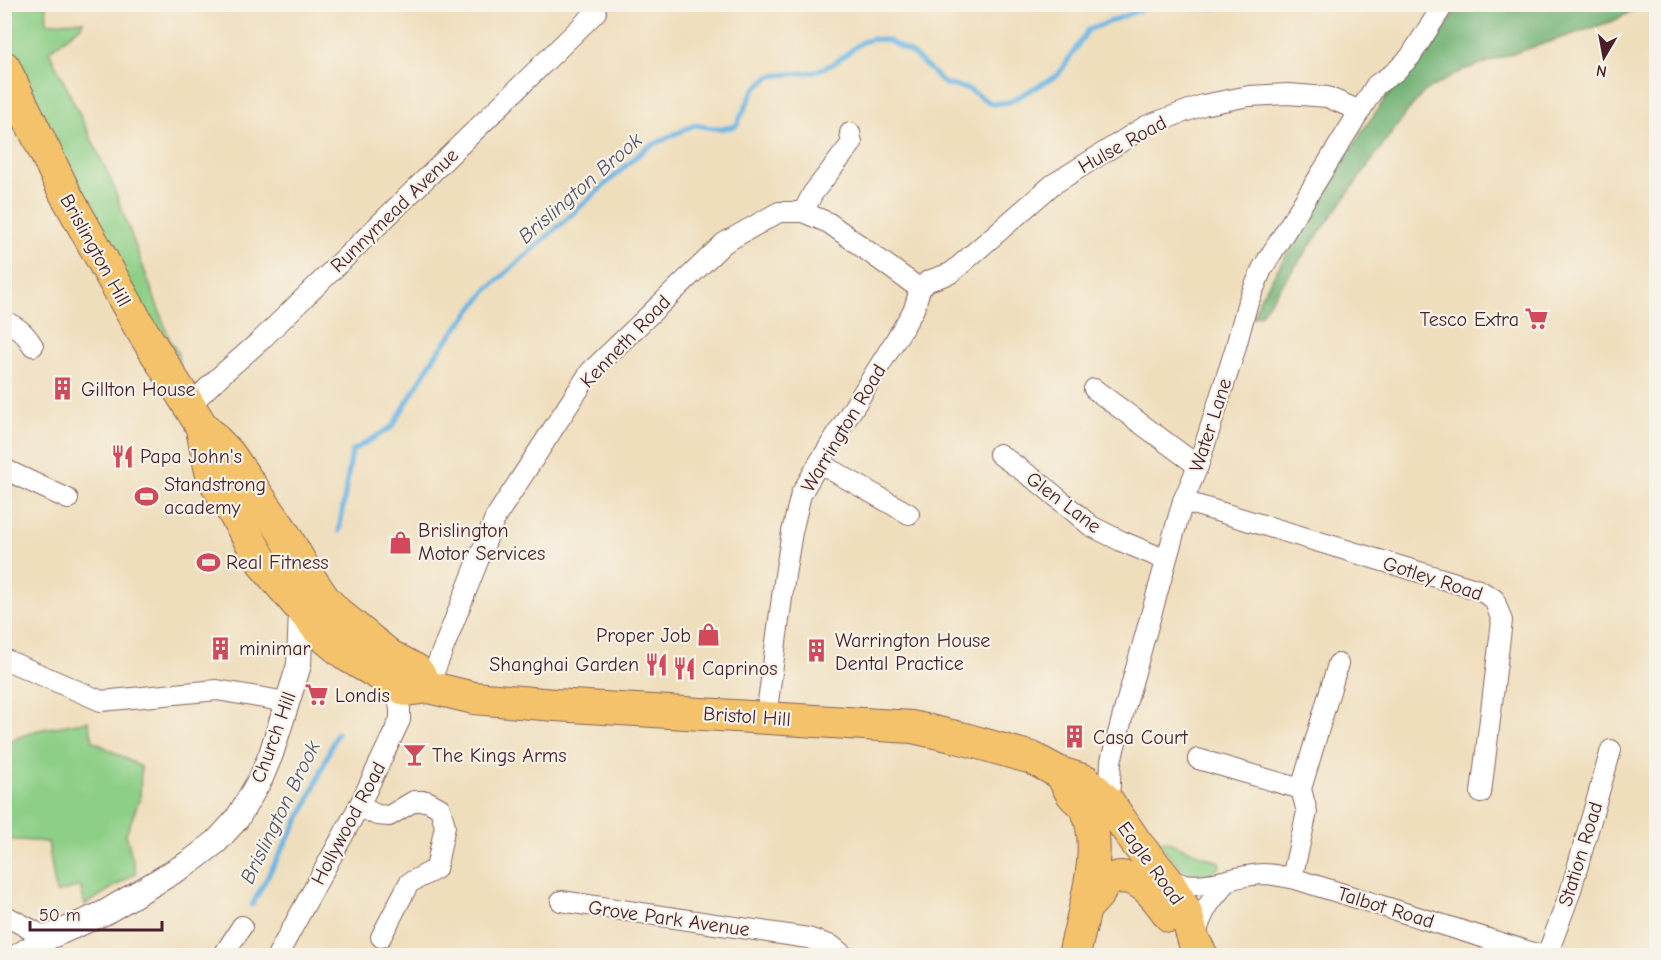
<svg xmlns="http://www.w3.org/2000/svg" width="1661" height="960" viewBox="0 0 1661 960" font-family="'Comic Neue',sans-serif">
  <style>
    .green { fill: #8dcf87; stroke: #6c7759; stroke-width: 1.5 }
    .forest { fill: #72b274; stroke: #5e6850; stroke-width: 1.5 }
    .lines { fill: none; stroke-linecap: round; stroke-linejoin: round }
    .stream { stroke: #6cb6e4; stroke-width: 5 }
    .minor-casing { stroke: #84625e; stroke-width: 22 }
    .tertiary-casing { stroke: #84625e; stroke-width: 26 }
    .trunk-casing { stroke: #84625e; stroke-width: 34 }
    .minor { stroke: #fff; stroke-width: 20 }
    .tertiary { stroke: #fff; stroke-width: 24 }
    .trunk { stroke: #f3c26a; stroke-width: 32 }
    .labels { text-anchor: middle; stroke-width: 4.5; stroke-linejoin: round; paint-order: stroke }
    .street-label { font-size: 20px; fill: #4a1f2b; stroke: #f7f3e8 }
    .poi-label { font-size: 20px; fill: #4a1f2b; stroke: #f7f3e8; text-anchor: start }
    .water-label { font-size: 21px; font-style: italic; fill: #56546c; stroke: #f7f3e8 }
  </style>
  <rect width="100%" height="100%" fill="#f7f3e8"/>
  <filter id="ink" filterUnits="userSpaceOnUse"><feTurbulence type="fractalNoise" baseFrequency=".0167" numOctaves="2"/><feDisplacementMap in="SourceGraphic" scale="12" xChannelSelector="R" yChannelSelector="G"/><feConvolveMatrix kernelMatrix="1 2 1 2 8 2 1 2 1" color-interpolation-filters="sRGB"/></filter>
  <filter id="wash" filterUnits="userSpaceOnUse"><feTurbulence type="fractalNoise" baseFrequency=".008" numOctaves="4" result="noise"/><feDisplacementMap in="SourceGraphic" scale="24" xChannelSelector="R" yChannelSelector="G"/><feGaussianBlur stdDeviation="1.35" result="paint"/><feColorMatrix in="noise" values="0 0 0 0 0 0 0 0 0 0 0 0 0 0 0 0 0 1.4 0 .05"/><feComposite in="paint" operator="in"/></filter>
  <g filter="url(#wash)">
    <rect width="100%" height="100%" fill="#efdebc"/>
    <!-- green -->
    <g class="green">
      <path d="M5,5h41l1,18 36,-2 -2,5 -32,25 62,129 59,160 8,13 2,18 -75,-126 -85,-176 -15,-39z"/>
      <path d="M88,721l5,20 48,26 -1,31 -14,36 10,39 -51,32 -5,-19 -24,7 -8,-51 -43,-3 -1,-96 34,-13z"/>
      <path d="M1161,841h4l54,21 1,4 -5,5 -21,6 -7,-4 -28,-29z"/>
    </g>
    <!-- forest -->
    <path class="forest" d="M1460,5h184l-31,16 -150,49 -38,21 -18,21 -147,203 -7,2 7,-19 105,-171 26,-36 36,-35z"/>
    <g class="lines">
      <!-- stream -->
      <g class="stream">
        <path d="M1182,4l13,4 27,-1 2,-3"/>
        <path d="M339,531l13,-80 40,-24 44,-73 52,-65 158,-141 48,-23 26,4 16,-3 18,-36 16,-14 44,-4 19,-8 29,-22 11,-3 14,1 26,14 32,30 23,5 24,15 17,-2 49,-27 30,-45 67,-26"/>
        <path d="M252,905l55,-101 30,-71"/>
      </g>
    </g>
  </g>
  <g filter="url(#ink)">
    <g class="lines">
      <defs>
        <g id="minor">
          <path d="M803,212l10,-19 39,-50 -2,-10"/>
          <path d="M920,289l8,-8 23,-8 101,-88 94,-59 57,-21 46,-9 39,-2 39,3 33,14"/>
          <path d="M4,321c14,6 21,12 29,25"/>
          <path d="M1094,389l104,77"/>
          <path d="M189,406l31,-30 40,-35 336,-329"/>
          <path d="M999,454l42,30 50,42 30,15 45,19"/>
          <path d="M819,463l90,51"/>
          <path d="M4,469l64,30"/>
          <path d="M1183,501l296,89 15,9 8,22 -21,172"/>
          <path d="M4,659l97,42 116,-11 70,12"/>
          <path d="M428,687l67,-169 95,-146 134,-129 55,-31h24l26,11 91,66"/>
          <path d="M766,717l19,-142 7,-43 9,-38 18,-31 84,-135 11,-19 6,-20"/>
          <path d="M1198,759l103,30"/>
          <path d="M1109,803l2,-42 13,-50 59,-210 15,-35 37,-116 12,-45 15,-36 114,-184 19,-13 15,-15 34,-53"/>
          <path d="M359,806l18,9 12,1 25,-15h13l13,7 5,18 -9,43 -27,14 -28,54"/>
          <path d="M1292,878l15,-66 -6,-23 37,-125"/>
          <path d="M1166,879c38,15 62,-4 98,-5 9,0 19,3 28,4l251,78"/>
          <path d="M561,901l247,37 24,8 12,10"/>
          <path d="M4,915l43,23"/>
          <path d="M1195,937c8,-27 14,-35 33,-56"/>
          <path d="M223,956l19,-30"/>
          <path d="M277,956l82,-150 41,-86v-11l-4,-24"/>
          <path d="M1544,956l6,-9 20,-54 41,-143"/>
        </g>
        <path id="tertiary" d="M18,956l29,-18 57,-25 86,-51 26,-20 21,-23 24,-41 10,-24 28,-89 2,-56"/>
        <g id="trunk">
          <path d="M4,67l61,126 73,131 63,101 28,29 54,78 24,42 17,25 13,14 33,27 20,16 26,14 12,17"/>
          <path d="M201,425l11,51 53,90 62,73 21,17 58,34 22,-3 46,11 81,7 357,22 49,11 71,20 28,15 26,8 23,22 28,41 29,35 19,31 9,31 8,15"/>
          <path d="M1064,779c3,5 5,11 9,16 4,5 10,8 13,13 20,41 -4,106 -12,148"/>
          <path d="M1086,907c4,-4 9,-9 13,-14 2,-3 2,-6 4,-9 2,-3 8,-5 12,-6 25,-6 43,21 55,38"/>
        </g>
      </defs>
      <!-- minor casing -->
      <use href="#minor" class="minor-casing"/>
      <!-- tertiary casing -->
      <use href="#tertiary" class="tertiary-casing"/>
      <!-- trunk casing -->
      <use href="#trunk" class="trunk-casing"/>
      <!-- minor -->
      <use href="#minor" class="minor"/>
      <!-- tertiary -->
      <use href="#tertiary" class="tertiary"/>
      <!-- trunk -->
      <use href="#trunk" class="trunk"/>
    </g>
  </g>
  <!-- icons -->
  <defs>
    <symbol id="supermarket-bare" viewBox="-9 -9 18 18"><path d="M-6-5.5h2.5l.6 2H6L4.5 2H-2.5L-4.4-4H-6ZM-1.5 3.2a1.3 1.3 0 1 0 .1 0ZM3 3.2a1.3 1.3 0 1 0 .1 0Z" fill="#d1495b" stroke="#f7f3e8" stroke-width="2.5" paint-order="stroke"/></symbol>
    <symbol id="building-bare" viewBox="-9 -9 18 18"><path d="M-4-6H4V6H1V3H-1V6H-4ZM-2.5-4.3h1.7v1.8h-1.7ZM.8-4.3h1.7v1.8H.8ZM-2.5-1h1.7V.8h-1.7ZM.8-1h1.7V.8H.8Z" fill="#d1495b" stroke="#f7f3e8" stroke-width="2.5" paint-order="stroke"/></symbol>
    <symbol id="restaurant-bare" viewBox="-9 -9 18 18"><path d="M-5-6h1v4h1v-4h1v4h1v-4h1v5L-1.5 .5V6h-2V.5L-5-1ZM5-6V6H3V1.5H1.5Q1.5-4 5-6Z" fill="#d1495b" stroke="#f7f3e8" stroke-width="2.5" paint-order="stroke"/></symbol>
    <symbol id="stadium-bare" viewBox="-9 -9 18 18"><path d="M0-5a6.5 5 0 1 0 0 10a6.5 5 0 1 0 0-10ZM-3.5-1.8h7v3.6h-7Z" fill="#d1495b" stroke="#f7f3e8" stroke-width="2.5" paint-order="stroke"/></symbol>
    <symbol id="shop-bare" viewBox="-9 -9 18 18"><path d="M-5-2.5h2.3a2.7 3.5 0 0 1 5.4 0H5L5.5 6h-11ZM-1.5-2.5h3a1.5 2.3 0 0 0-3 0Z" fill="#d1495b" stroke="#f7f3e8" stroke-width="2.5" paint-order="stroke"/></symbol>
    <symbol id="bar-bare" viewBox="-9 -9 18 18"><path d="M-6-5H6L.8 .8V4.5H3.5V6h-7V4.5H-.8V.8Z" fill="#d1495b" stroke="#f7f3e8" stroke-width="2.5" paint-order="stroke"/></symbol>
  </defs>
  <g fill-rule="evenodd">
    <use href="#supermarket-bare" x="1520" y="302" width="33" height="33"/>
    <use href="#building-bare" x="46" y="372" width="33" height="33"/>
    <use href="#restaurant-bare" x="106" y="440" width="33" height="33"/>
    <use href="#stadium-bare" x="130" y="480" width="33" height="33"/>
    <use href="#shop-bare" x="384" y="526" width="33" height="33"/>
    <use href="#stadium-bare" x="192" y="546" width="33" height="33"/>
    <use href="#shop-bare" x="692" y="618" width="33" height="33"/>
    <use href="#building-bare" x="204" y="632" width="33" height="33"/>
    <use href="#building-bare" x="800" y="634" width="33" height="33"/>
    <use href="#restaurant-bare" x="640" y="648" width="33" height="33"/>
    <use href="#restaurant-bare" x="668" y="652" width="33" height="33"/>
    <use href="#supermarket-bare" x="300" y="678" width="33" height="33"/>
    <use href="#building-bare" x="1058" y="720" width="33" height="33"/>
    <use href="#bar-bare" x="398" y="738" width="33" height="33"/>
  </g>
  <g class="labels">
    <!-- street labels -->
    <g class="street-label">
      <text transform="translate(1122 144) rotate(-29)" y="7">Hulse Road</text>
      <text transform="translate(394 210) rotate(-44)" y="7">Runnymead Avenue</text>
      <text transform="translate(96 250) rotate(61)" y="7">Brislington Hill</text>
      <text transform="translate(625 341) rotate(-46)" y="7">Kenneth Road</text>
      <text transform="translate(1210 425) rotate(-72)" y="7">Water Lane</text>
      <text transform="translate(843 428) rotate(-59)" y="7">Warrington Road</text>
      <text transform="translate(1064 502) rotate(37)" y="7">Glen Lane</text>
      <text transform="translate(1433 578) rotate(18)" y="7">Gotley Road</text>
      <text transform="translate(747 716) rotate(4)" y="7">Bristol Hill</text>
      <text transform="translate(273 737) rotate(-70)" y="7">Church Hill</text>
      <text transform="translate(348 823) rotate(-62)" y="7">Hollywood Road</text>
      <text transform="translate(1580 854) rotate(-73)" y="7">Station Road</text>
      <text transform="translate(1151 863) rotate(54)" y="7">Eagle Road</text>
      <text transform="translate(1386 907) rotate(17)" y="7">Talbot Road</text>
      <text transform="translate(669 918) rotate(8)" y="7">Grove Park Avenue</text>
    </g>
    <!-- poi labels -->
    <g class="poi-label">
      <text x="1519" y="326" text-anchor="end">Tesco Extra</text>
      <text x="81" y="396">Gillton House</text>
      <text x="140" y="463">Papa John's</text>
      <text x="164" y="491">Standstrong<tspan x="164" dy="23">academy</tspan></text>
      <text x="418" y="537">Brislington<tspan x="418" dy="23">Motor Services</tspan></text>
      <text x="226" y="569">Real Fitness</text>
      <text x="691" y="642" text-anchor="end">Proper Job</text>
      <text x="835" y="647">Warrington House<tspan x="835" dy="23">Dental Practice</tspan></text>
      <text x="239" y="655">minimar</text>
      <text x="639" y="671" text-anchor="end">Shanghai Garden</text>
      <text x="702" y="675">Caprinos</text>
      <text x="335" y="702">Londis</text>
      <text x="1093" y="744">Casa Court</text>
      <text x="432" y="762">The Kings Arms</text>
    </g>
    <!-- water labels -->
    <g class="water-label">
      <text transform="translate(580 188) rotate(-41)" y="7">Brislington Brook</text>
      <text transform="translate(280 812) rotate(-64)" y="7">Brislington Brook</text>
    </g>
  </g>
  <!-- margin -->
  <rect width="1661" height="960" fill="none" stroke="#f7f3e8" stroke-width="24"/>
  <!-- north arrow -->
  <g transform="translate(1604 57) rotate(190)" stroke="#f7f3e8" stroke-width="4.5" paint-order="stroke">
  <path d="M0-4.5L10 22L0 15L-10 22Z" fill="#4a1f2b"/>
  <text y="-9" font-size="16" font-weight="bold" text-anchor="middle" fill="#4a1f2b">N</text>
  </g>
  <!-- scale -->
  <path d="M30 921v9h132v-9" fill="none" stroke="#4a1f2b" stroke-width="3"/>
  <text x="39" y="921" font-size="18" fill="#4a1f2b" stroke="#f7f3e8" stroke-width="4.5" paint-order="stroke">50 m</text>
</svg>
